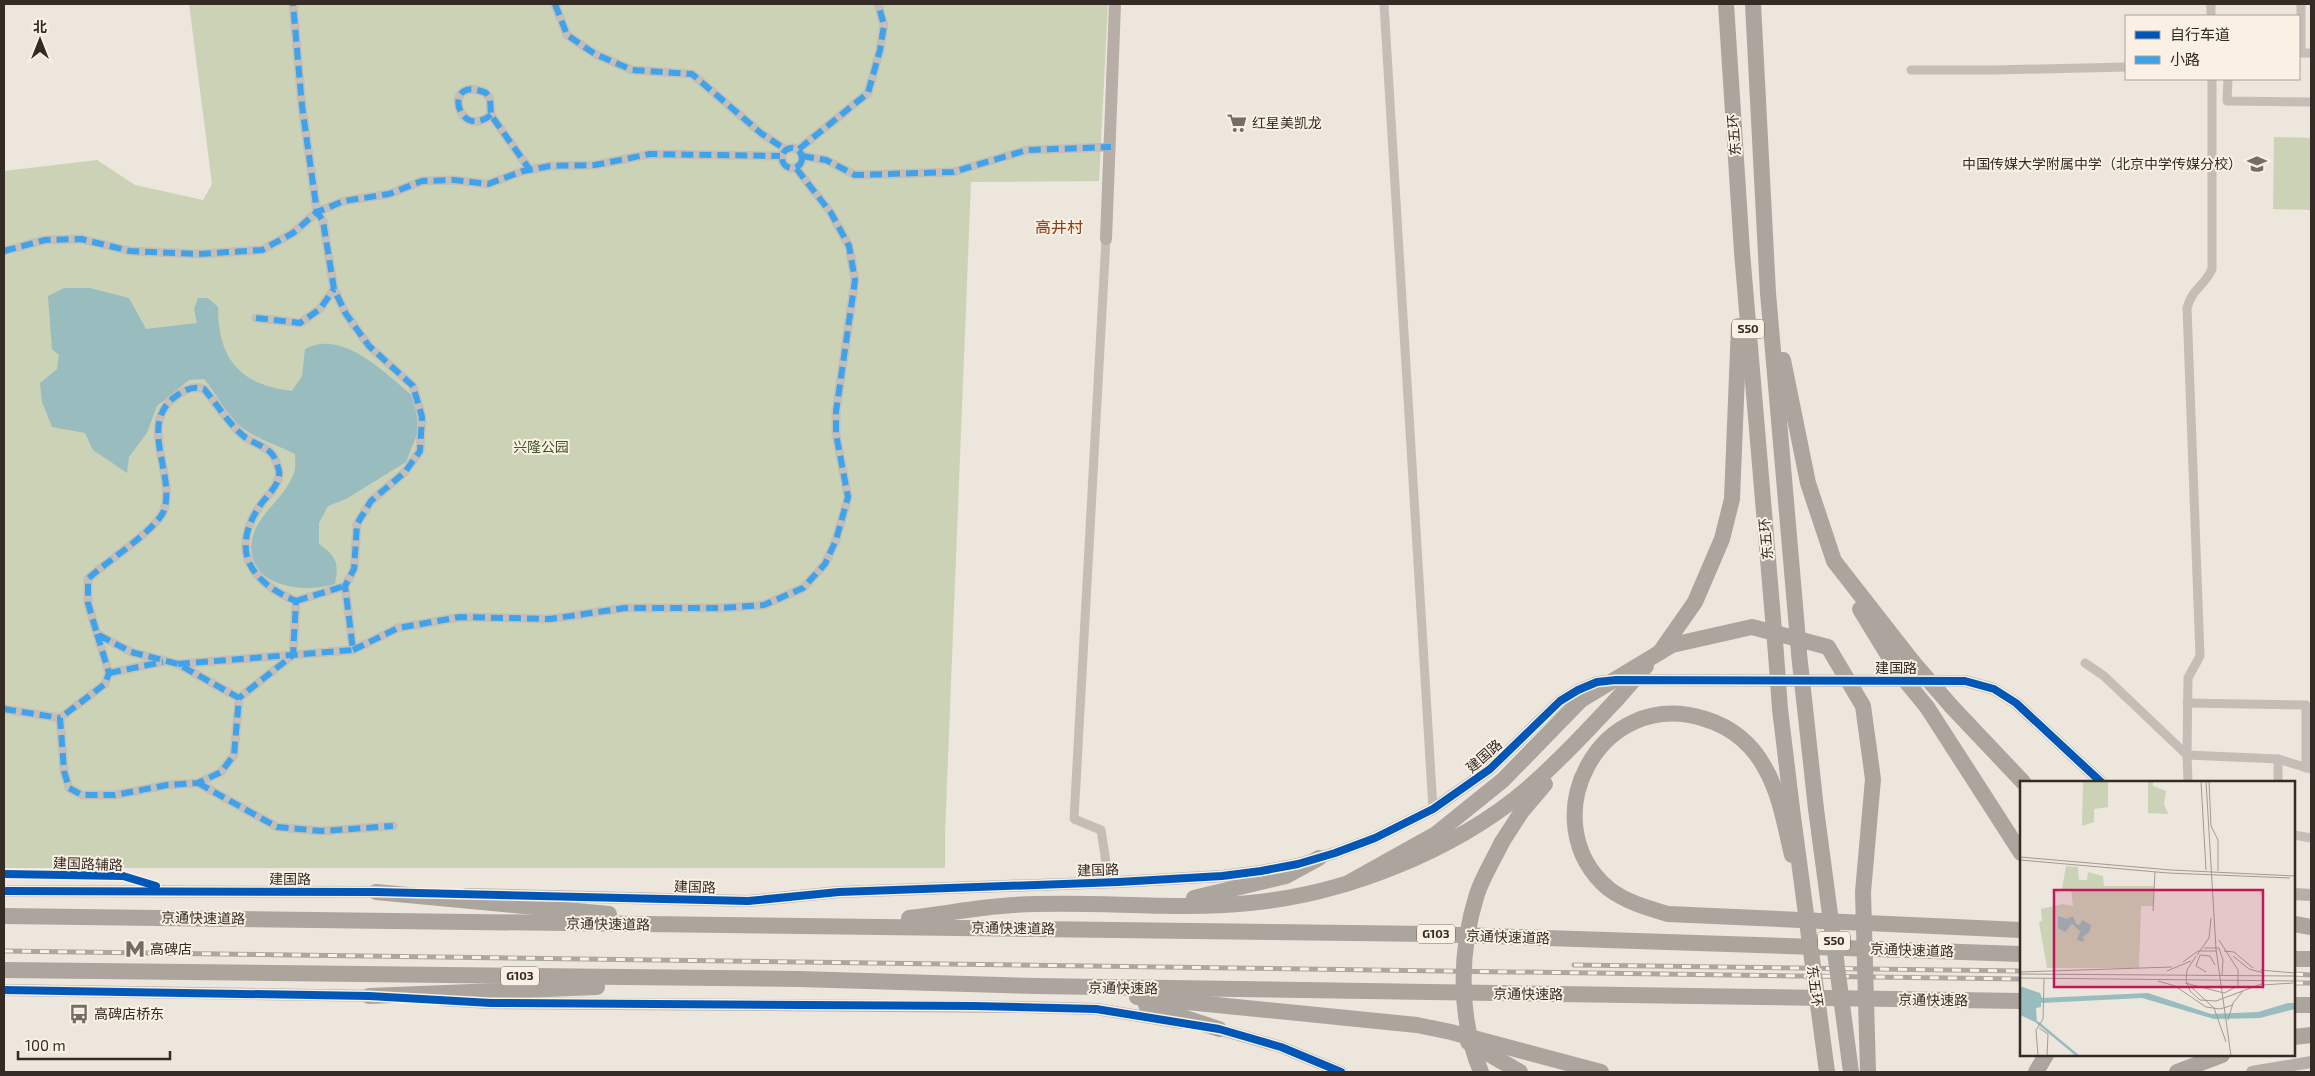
<svg xmlns="http://www.w3.org/2000/svg" width="2315" height="1076" viewBox="0 0 2315 1076" font-family="'Exo 2','Noto Sans SC',sans-serif">
  <style>
    .green { fill: #cbd2b6 }
    .water { fill: #99bcbe }
    .lines { fill: none; stroke-linecap: round; stroke-linejoin: round }
    .street { stroke: #c5beb7; stroke-width: 9 }
    .secondary { stroke: #b6aea7; stroke-width: 12 }
    .highway { stroke: #aba59d; stroke-width: 16 }
    .rail-casing { stroke: #aca7a1; stroke-width: 5 }
    .rail { stroke: #faf1e4; stroke-width: 3; stroke-dasharray: 9; stroke-linecap: butt }
    .highway-bridge { stroke: #aba59d; stroke-width: 16 }
    .quiet { stroke: #3ea3eb; stroke-width: 6; stroke-dasharray: 12 6; stroke-linecap: butt }
    .cycleway-casing { stroke: #faf1e4; stroke-width: 11 }
    .cycleway { stroke: #0057b8; stroke-width: 8 }
    .labels { text-anchor: middle; stroke-width: 4; stroke-linejoin: round; paint-order: stroke }
    .shield { fill: #faf1e4; stroke: #70665e; stroke-width: 1 }
    .shield-label { font-size: 12px; font-weight: bold; fill: #352b25 }
    .poi-label { font-size: 14px; fill: #352b25; stroke: #faf1e4; text-anchor: start }
    .street-label { font-size: 14px; fill: #352b25; stroke: #faf1e4 }
    .park-label { font-size: 14px; fill: #415528; stroke: #faf1e4 }
    .quarter-label { font-size: 16px; fill: #883c1a; stroke: #faf1e4 }
    .inset-river { fill: none; stroke: #99bcbe; stroke-width: 2.5 }
    .inset-road { fill: none; stroke: #a39b93; stroke-width: 1 }
    .view { fill: #c2185b; fill-opacity: 0.15; stroke: #c2185b; stroke-width: 2.5 }
    .inset-edge { fill: none; stroke: #352b25; stroke-width: 2.5 }
  </style>
  <rect width="100%" height="100%" fill="#ece6dd"/>
  <!-- green -->
  <g class="green">
    <path d="M189,4h919l-9,177 -128,1 -26,651v35h-941v-697l93,-11 38,25 68,15 9,-16z"/>
    <path d="M2274,137l37,1v72l-38,-1z"/>
  </g>
  <!-- water -->
  <path class="water" d="M64,288h26l39,10 17,31 51,-6 -3,-14 4,-11h10l10,9c0,52 22,78 74,84l10,-15 3,-27c38,-21 82,26 110,49l3,34 -12,30 -60,37 -18,7 -9,17v21c18,12 20,20 16,40 -23,6 -42,6 -64,-4 -21,-11 -25,-36 -13,-56 11,-18 28,-30 36,-51 2,-5 1,-13 1,-19 -18,-9 -41,-16 -55,-28 -13,-11 -24,-33 -36,-47l-15,1 -32,26 -10,27 -18,24 -2,16 -34,-23 -8,-17 -33,-6 -10,-25 -2,-19 17,-14 2,-14 -7,-6 -4,-53z"/>
  <g class="lines">
    <!-- street -->
    <g class="street">
      <path d="M555,4l12,31 28,19 37,16 60,4 70,60 23,15"/>
      <path d="M1384,4l49,805"/>
      <path d="M2211,4v12"/>
      <path d="M2301,4v49"/>
      <path d="M2299,53h12"/>
      <path d="M1911,70h83l132,-3"/>
      <path d="M2212,79v190c-8,18 -19,18 -25,39l13,348 -12,22 -1,77 91,4 33,10"/>
      <path d="M2228,79l-1,22 84,1"/>
      <path d="M491,115c-34,27 -50,-42 -5,-22l4,6 1,16 39,55"/>
      <circle cx="792" cy="158" r="10"/>
      <path d="M799,149l69,-56 12,-43 4,-25 -6,-21"/>
      <path d="M802,156l24,4 29,15 98,-3 74,-22 84,-3"/>
      <path d="M1106,239l-32,580 27,11 8,52"/>
      <path d="M4,251l41,-11 36,-1 49,12 69,3 63,-4 31,-17 24,-21 27,-11 45,-7 33,-13 32,-1 34,4 35,-13 27,-5 45,-1 55,-11 130,2"/>
      <path d="M256,318l44,5 20,-14 14,-20"/>
      <path d="M296,601l49,-15"/>
      <path d="M97,634l12,39 -4,11 -45,34 4,53 5,17 13,7h33l52,-10 31,-2 23,-11 13,-17 5,-57 -61,-34 -47,-12 -34,-18 -9,-31v-24c16,-16 70,-50 76,-69 12,-36 -27,-86 12,-114 10,-7 17,-10 28,-7 13,15 26,37 42,49 8,5 20,9 26,16 3,3 6,13 7,17 2,12 -11,24 -18,33 -31,45 -13,77 35,97l-3,54 -54,43"/>
      <path d="M353,650l45,-22 62,-11 90,2 75,-11h95l44,-3 39,-17 22,-24 11,-24 12,-43 -12,-63v-22l19,-132 -6,-34 -18,-33 -35,-45"/>
      <path d="M2085,663l19,13 83,79 1,27"/>
      <path d="M178,664l175,-14 -8,-64 9,-17 3,-45 14,-23 34,-29 15,-21 2,-34 -9,-31 -44,-40 -23,-32 -12,-25 -11,-68 -6,-9 -15,-106 -9,-102"/>
      <path d="M109,673l56,-12"/>
      <path d="M2187,703l119,2v63"/>
      <path d="M4,709l56,9"/>
      <path d="M2278,782v-23"/>
      <path d="M198,783l79,44 45,4 71,-5"/>
      <path d="M2294,835l17,3"/>
    </g>
    <!-- secondary -->
    <g class="secondary">
      <path d="M1106,239l9,-235"/>
      <path d="M1627,680l338,1 29,8 22,14 85,79"/>
      <path d="M4,891l379,1"/>
      <path d="M466,894l282,7 91,-9 279,-10 104,-6 39,-5 37,-7 37,-11 40,-15 58,-29 57,-40 70,-68 18,-11 19,-8 10,-1"/>
      <path d="M2294,894l17,1"/>
      <path d="M4,990l374,6"/>
      <path d="M441,1000l50,3 529,4 76,2 86,14"/>
      <path d="M1211,1027l70,20 60,25"/>
      <path d="M2252,1072l59,-10"/>
    </g>
    <!-- highway -->
    <g class="highway">
      <path d="M1726,4l16,248 34,402"/>
      <path d="M1753,4l15,289 31,359"/>
      <path d="M1783,360l25,123 26,78 78,100"/>
      <path d="M1860,609l39,64"/>
      <path d="M1660,652l35,-50 27,-63 10,-40 7,-173"/>
      <path d="M1927,707l94,146"/>
      <path d="M1952,707l71,75"/>
      <path d="M1805,708l11,101"/>
      <path d="M1780,709l12,100"/>
      <path d="M1502,842l20,-31 23,-27"/>
      <path d="M1792,855c-7,-29 -12,-61 -27,-87 -13,-24 -34,-41 -60,-49 -107,-34 -175,104 -96,170 17,13 39,19 59,25l353,16"/>
      <path d="M376,892l233,22"/>
      <path d="M1194,898l92,-22 33,-18"/>
      <path d="M4,916l1427,18 590,20"/>
      <path d="M909,918c35,-4 70,-11 104,-13 79,-5 158,6 237,-2 95,-9 204,-52 277,-114 32,-28 61,-59 90,-90"/>
      <path d="M2294,924l17,3"/>
      <path d="M2294,959h17"/>
      <path d="M4,970l795,9 236,7 986,15"/>
      <path d="M369,996l228,-9"/>
      <path d="M1137,997l280,28 34,7 150,40"/>
      <path d="M1146,1005l73,24"/>
      <path d="M2294,1005h17"/>
      <path d="M2294,1037l17,-2"/>
      <path d="M1468,1042l52,30"/>
      <path d="M2036,1072l10,-17"/>
      <path d="M2177,1072l45,-17"/>
    </g>
    <defs>
      <g id="rail">
        <path d="M4,951l2017,28"/>
        <path d="M1574,965l447,6"/>
        <path d="M2294,974l17,1"/>
        <path d="M2294,983h17"/>
      </g>
    </defs>
    <!-- rail casing -->
    <use href="#rail" class="rail-casing"/>
    <!-- rail -->
    <use href="#rail" class="rail"/>
    <!-- highway-bridge -->
    <g class="highway-bridge">
      <path d="M1776,654l4,55"/>
      <path d="M1799,654l6,54"/>
      <path d="M1912,661l40,46"/>
      <path d="M1899,673l28,34"/>
      <path d="M1617,699l29,-33"/>
      <path d="M1792,809l35,263"/>
      <path d="M1816,809l35,263"/>
      <path d="M1350,882l86,-48 67,-54 78,-80 91,-55 80,-18 76,20 35,59 10,73 -10,113 5,180"/>
      <path d="M1481,1072c-23,-55 -22,-121 -4,-178 6,-18 17,-35 25,-52"/>
    </g>
    <!-- quiet -->
    <g class="quiet">
      <path d="M555,4l12,31 28,19 37,16 60,4 70,60 23,15"/>
      <path d="M491,115c-34,27 -50,-42 -5,-22l4,6 1,16 39,55"/>
      <circle cx="792" cy="158" r="10"/>
      <path d="M799,149l69,-56 12,-43 4,-25 -6,-21"/>
      <path d="M802,156l24,4 29,15 98,-3 74,-22 84,-3"/>
      <path d="M4,251l41,-11 36,-1 49,12 69,3 63,-4 31,-17 24,-21 27,-11 45,-7 33,-13 32,-1 34,4 35,-13 27,-5 45,-1 55,-11 130,2"/>
      <path d="M256,318l44,5 20,-14 14,-20"/>
      <path d="M296,601l49,-15"/>
      <path d="M97,634l12,39 -4,11 -45,34 4,53 5,17 13,7h33l52,-10 31,-2 23,-11 13,-17 5,-57 -61,-34 -47,-12 -34,-18 -9,-31v-24c16,-16 70,-50 76,-69 12,-36 -27,-86 12,-114 10,-7 17,-10 28,-7 13,15 26,37 42,49 8,5 20,9 26,16 3,3 6,13 7,17 2,12 -11,24 -18,33 -31,45 -13,77 35,97l-3,54 -54,43"/>
      <path d="M353,650l45,-22 62,-11 90,2 75,-11h95l44,-3 39,-17 22,-24 11,-24 12,-43 -12,-63v-22l19,-132 -6,-34 -18,-33 -35,-45"/>
      <path d="M178,664l175,-14 -8,-64 9,-17 3,-45 14,-23 34,-29 15,-21 2,-34 -9,-31 -44,-40 -23,-32 -12,-25 -11,-68 -6,-9 -15,-106 -9,-102"/>
      <path d="M109,673l54,-11"/>
      <path d="M4,709l56,9"/>
      <path d="M198,783l79,44 45,4 71,-5"/>
    </g>
    <defs>
      <g id="cycleway">
        <path d="M4,874l119,2 33,10"/>
        <path d="M4,891l372,1 372,9 91,-9 279,-10 104,-6 39,-5 37,-7 37,-11 40,-15 58,-29 57,-40 70,-68 18,-11 19,-8 19,-2 349,1 29,8 22,14 85,79"/>
        <path d="M4,990l365,6 122,7 483,3 122,3 123,20 62,18 60,25"/>
      </g>
    </defs>
    <!-- cycleway casing -->
    <use href="#cycleway" class="cycleway-casing"/>
    <!-- cycleway -->
    <use href="#cycleway" class="cycleway"/>
  </g>
  <!-- icons -->
  <defs>
    <symbol id="supermarket-bare" viewBox="-9 -9 18 18"><path d="M-6-5.5h2.5l.6 2H6L4.5 2H-2.5L-4.4-4H-6ZM-1.5 3.2a1.3 1.3 0 1 0 .1 0ZM3 3.2a1.3 1.3 0 1 0 .1 0Z" fill="#756c65" stroke="#faf1e4" stroke-width="2.5" paint-order="stroke"/></symbol>
    <symbol id="school-bare" viewBox="-9 -9 18 18"><path d="M0-5L7-2L0 1L-7-2ZM-4 1L0 2.5L4 1V4Q0 6-4 4Z" fill="#756c65" stroke="#faf1e4" stroke-width="2.5" paint-order="stroke"/></symbol>
    <symbol id="metro-bare" viewBox="-9 -9 18 18"><path d="M-5.5 5V-5H-3L0 0L3-5H5.5V5H3V-.5L0 4L-3-.5V5Z" fill="#756c65" stroke="#faf1e4" stroke-width="2.5" paint-order="stroke"/></symbol>
    <symbol id="bus-bare" viewBox="-9 -9 18 18"><path d="M-5-6H5V4H4V6H2V4H-2V6H-4V4H-5ZM-3.5-4V0h7V-4ZM-3.5 1.2v1.5H-2V1.2ZM2 1.2v1.5H3.5V1.2Z" fill="#756c65" stroke="#faf1e4" stroke-width="2.5" paint-order="stroke"/></symbol>
  </defs>
  <g fill-rule="evenodd">
    <use href="#supermarket-bare" x="1223" y="109" width="28" height="28"/>
    <use href="#school-bare" x="2243" y="150" width="28" height="28"/>
    <use href="#metro-bare" x="121" y="935" width="28" height="28"/>
    <use href="#bus-bare" x="65" y="1000" width="28" height="28"/>
  </g>
  <g class="labels">
    <!-- shield labels -->
    <g class="shield">
      <rect x="1732" y="319.5" width="32" height="19" rx="4"/>
      <rect x="1417" y="924.5" width="38" height="19" rx="4"/>
      <rect x="1818" y="931.5" width="32" height="19" rx="4"/>
      <rect x="501" y="966.5" width="38" height="19" rx="4"/>
    </g>
    <g class="shield-label">
      <text x="1748" y="333">S50</text>
      <text x="1436" y="938">G103</text>
      <text x="1834" y="945">S50</text>
      <text x="520" y="980">G103</text>
    </g>
    <!-- poi labels -->
    <g class="poi-label">
      <text x="1252" y="128">红星美凯龙</text>
      <text x="2242" y="169" text-anchor="end">中国传媒大学附属中学（北京中学传媒分校）</text>
      <text x="150" y="954">高碑店</text>
      <text x="94" y="1019">高碑店桥东</text>
    </g>
    <!-- street labels -->
    <g class="street-label">
      <text transform="translate(1734 135) rotate(-94)" y="5">东五环</text>
      <text transform="translate(1766 539) rotate(-95)" y="5">东五环</text>
      <text x="1896" y="673">建国路</text>
      <text transform="translate(1484 756) rotate(-41)" y="5">建国路</text>
      <text transform="translate(88 864) rotate(2)" y="5">建国路辅路</text>
      <text transform="translate(1098 870) rotate(-2)" y="5">建国路</text>
      <text transform="translate(290 879) rotate(1)" y="5">建国路</text>
      <text transform="translate(695 887) rotate(2)" y="5">建国路</text>
      <text transform="translate(203 918) rotate(1)" y="5">京通快速道路</text>
      <text transform="translate(608 924) rotate(1)" y="5">京通快速道路</text>
      <text transform="translate(1013 928) rotate(1)" y="5">京通快速道路</text>
      <text transform="translate(1508 937) rotate(2)" y="5">京通快速道路</text>
      <text transform="translate(1912 950) rotate(2)" y="5">京通快速道路</text>
      <text transform="translate(1815 986) rotate(82)" y="5">东五环</text>
      <text transform="translate(1123 988) rotate(1)" y="5">京通快速路</text>
      <text transform="translate(1528 994) rotate(1)" y="5">京通快速路</text>
      <text transform="translate(1933 1000) rotate(1)" y="5">京通快速路</text>
    </g>
    <!-- park labels -->
    <g class="park-label">
      <text x="541" y="452">兴隆公园</text>
    </g>
    <!-- quarter labels -->
    <g class="quarter-label">
      <text x="1059" y="233">高井村</text>
    </g>
  </g>
  <!-- overview -->
  <g transform="translate(2020 781)">
    <rect width="275" height="275" fill="#ece6dd"/>
    <path d="M63,0h25v26l-14,2v13l-12,4zM128,0h5v5l13,5 -2,13 4,10 -20,-1zM46,85l12,1 1,13h8l1,-8 15,4 1,10h50l-1,20h-12l-2,62h-92l-8,-46 3,-1 -1,-12 22,-5 10,2 -2,-17h-9z" fill="#cbd2b6"/>
    <path d="M38,135l9,3 6,-3 3,8 4,1 2,-5 9,5 -1,6 -7,6 1,5 -7,-2 3,-9 -8,-7 -7,8 -7,-4zM0,205l20,7 2,5 106,-5 63,21 47,-2 30,-9h7v6l-35,9 -46,1 -72,-21 -101,5v4l-5,1 1,15 -17,-8z" fill="#99bcbe"/>
    <path class="inset-river" d="M17,241l41,34"/>
    <path class="inset-road" d="M181,0l5,89M186,0l10,168 15,107M189,0l2,45 7,14v31M0,76l151,13 124,6M0,79l148,13 122,5M133,130l2,-39M184,167h15l4,12 -1,15M204,170l10,1 19,16M177,174l12,-17 2,-20M176,175l-9,14 -1,10 4,11 10,9 16,1 48,-18M213,175l16,13 15,4M163,181l15,-11h19M240,189l35,3M147,190l24,-10M0,191l152,-5M186,191l-10,-6 4,-11 10,1 5,9M0,193l275,2M0,197l275,3M138,200l17,5 31,21 14,2 13,-4M165,202l39,10 14,-7v-16l-19,-30M242,204l31,-2M170,205l24,22 12,34M208,239l5,-17 10,-12M19,247l9,6 -1,22M18,275l-2,-26 7,-11 1,-40"/>
    <path class="view" d="M34,109h209v97h-209z"/>
    <rect width="275" height="275" class="inset-edge"/>
  </g>
  <!-- border -->
  <rect width="2315" height="1076" fill="none" stroke="#352b25" stroke-width="10"/>
  <!-- legend -->
  <rect x="2125" y="15" width="175" height="65" fill="#faf1e4" stroke="#aba298"/>
  <rect x="2135" y="31" width="25" height="8" fill="#0057b8" stroke="#aba298"/>
  <text x="2170" y="40" font-size="15" fill="#352b25">自行车道</text>
  <rect x="2135" y="56" width="25" height="8" fill="#3ea3eb" stroke="#aba298"/>
  <text x="2170" y="65" font-size="15" fill="#352b25">小路</text>
  <!-- north arrow -->
  <g transform="translate(40 40)" stroke="#faf1e4" stroke-width="4" paint-order="stroke">
  <path d="M0-4L9 19L0 12L-9 19Z" fill="#352b25"/>
  <text y="-8" font-size="14" font-weight="bold" text-anchor="middle" fill="#352b25">北</text>
  </g>
  <!-- scale -->
  <path d="M18 1051v8h152v-8" fill="none" stroke="#352b25" stroke-width="2.5"/>
  <text x="25" y="1051" font-size="15" fill="#352b25" stroke="#faf1e4" stroke-width="4" paint-order="stroke">100 m</text>
</svg>
